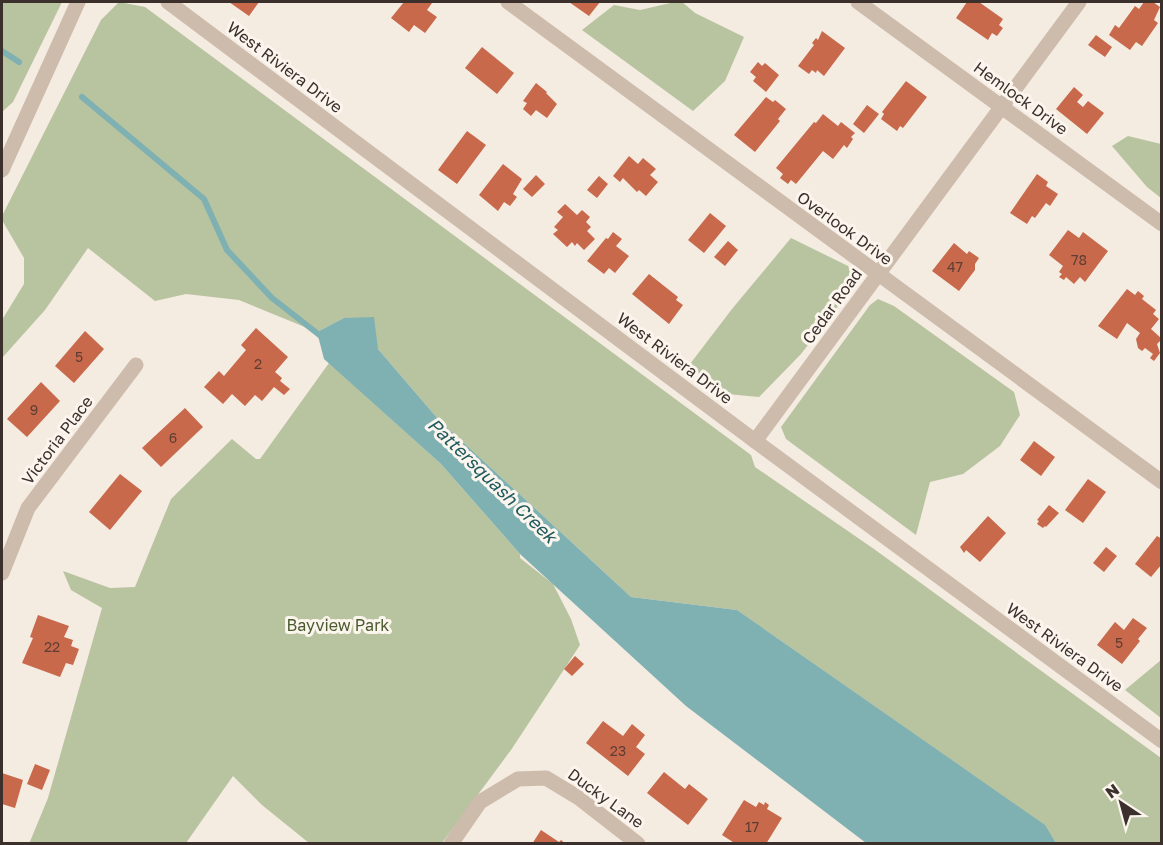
<svg xmlns="http://www.w3.org/2000/svg" width="1163" height="845" viewBox="0 0 1163 845" font-family="'Golos Text',sans-serif">
  <style>
    .green { fill: #b8c4a0 }
    .water { fill: #7fb0b2 }
    .lines { fill: none; stroke-linecap: round; stroke-linejoin: round }
    .stream { stroke: #7fb0b2; stroke-width: 6 }
    .building { fill: #c8694b }
    .minor { stroke: #cdbbac; stroke-width: 15 }
    .tertiary { stroke: #cdbbac; stroke-width: 15 }
    .labels { text-anchor: middle; stroke-width: 6; stroke-linejoin: round; paint-order: stroke }
    .number-label { font-size: 14px; fill: #5e3e33 }
    .street-label { font-size: 16px; fill: #3b302b; stroke: #fbf5ee }
    .park-label { font-size: 16px; fill: #4a5a2e; stroke: #fbf5ee }
    .water-label { font-size: 18px; font-style: italic; fill: #1f5a5e; stroke: #fbf5ee }
  </style>
  <rect width="100%" height="100%" fill="#f4ebe1"/>
  <!-- green -->
  <g class="green">
    <path d="M2,2h60l-49,100 -11,10z"/>
    <path d="M119,2l26,5 606,448 4,12 119,82 287,209v85h-105l-12,-18 -307,-215 -106,-13 -193,-178 -60,-70 -34,-31 -27,14 -78,-32 -53,-6 -31,7 -67,-53 -43,62 -43,48v-38l22,-36v-26l-22,-38v-4l99,-196z"/>
    <path d="M675,2h7l13,11 49,24 -19,44 -32,30 -111,-81 32,-25 26,5z"/>
    <path d="M1128,136l33,8v54l-14,-11 -35,-41z"/>
    <path d="M791,238l57,28 7,18 -54,70 -42,43 -42,-4 -27,-29 42,-55z"/>
    <path d="M878,299l16,7 120,86 6,23 -20,31 -37,28 -33,8 -14,53 -130,-96 -5,-12 89,-122z"/>
    <path d="M329,363l112,101 79,90v4l33,26 18,35 9,26 -69,105 -69,93h-133l-47,-38 -29,-29 -47,67 -157,1 19,-46 54,-190 -31,-18 -8,-19 47,17 25,-1 36,-88 61,-60 24,20h4z"/>
    <path d="M1161,660v58l-36,-28z"/>
  </g>
  <!-- water -->
  <path class="water" d="M374,317l4,32 60,70 193,178 106,13 308,215 11,18h-190l-180,-137 -166,-152 -79,-90 -117,-105 -7,-27 27,-14z"/>
  <g class="lines">
    <!-- stream -->
    <g class="stream">
      <path d="M2,51l17,11"/>
      <path d="M82,97l122,102 23,51 45,48 50,39"/>
    </g>
  </g>
  <!-- building -->
  <g class="building">
    <path d="M229,2h30l-10,14z"/>
    <path d="M404,2l28,1 -5,7 10,7 -12,16 -11,-8 -5,7 -18,-14z"/>
    <path d="M569,2h31l-11,14z"/>
    <path d="M967,2h12l24,17 -4,6 4,3 -6,8 -5,-3 -4,7 -32,-22z"/>
    <path d="M1144,2h9l7,5 -6,13 4,3 -16,23 -6,-4 -6,8 -21,-15 6,-10 4,3 16,-22 4,3z"/>
    <path d="M822,31l23,17 -21,28 -7,-6 -1,3 -4,-3 -3,4 -11,-8 16,-21 -2,-2 4,-5 2,2z"/>
    <path d="M1096,35l16,12 -7,10 -17,-12z"/>
    <path d="M482,47l32,26 -17,21 -32,-26z"/>
    <path d="M758,62l4,4 3,-3 14,12 -13,17 -13,-11 3,-4 -6,-5z"/>
    <path d="M906,81l21,16 -24,31 -3,-2 -3,5 -16,-12 3,-5 -2,-2z"/>
    <path d="M536,83l11,9 -1,1 11,11 -10,14 -11,-8 -5,6 -8,-7 4,-6 -4,-2z"/>
    <path d="M1074,87l9,8 -6,7 6,5 5,-6 16,12 -17,21 -31,-25z"/>
    <path d="M766,97l7,5 2,-2 11,9 -8,10 2,2 -25,31 -21,-17z"/>
    <path d="M867,105l12,9 -15,19 -11,-9z"/>
    <path d="M823,114l15,12 3,-4 14,11 -4,4 2,2 -6,9 -3,-3 -11,14 -10,-8 -27,33 -5,-4 -3,4 -8,-6 3,-4 -7,-6 38,-46 2,1z"/>
    <path d="M467,131l19,14 -29,39 -19,-14z"/>
    <path d="M629,156l9,8 5,-6 13,11 -6,6 8,7 -12,14 -7,-6 -2,2 -14,-14 -3,4 -7,-6z"/>
    <path d="M503,164l19,15 -9,15 4,3 -7,9 -6,-4 -6,9 -19,-16z"/>
    <path d="M1037,174l11,8 -2,4 12,8 -8,12 -4,-3 -11,15 -3,-2 -5,8 -17,-11z"/>
    <path d="M536,175l9,9 -13,13 -9,-8z"/>
    <path d="M599,176l9,8 -11,14 -10,-8z"/>
    <path d="M565,204l12,11 5,-5 8,7 -4,5 5,5 -4,4 8,8 -11,11 -7,-7 -2,3 -3,-4 -5,5 -14,-13 5,-4 -4,-3 9,-10 -6,-5z"/>
    <path d="M710,213l16,13 -22,27 -16,-13z"/>
    <path d="M1068,230l11,8 4,-6 25,19 -23,31 -5,-5 -6,7 -8,-7 -2,3 -5,-3 3,-3 -3,-2 4,-6 -14,-11z"/>
    <path d="M613,232l9,7 -6,7 13,10 -14,17 -6,-5 -5,6 -17,-13 19,-23 2,1z"/>
    <path d="M728,241l10,9 -13,16 -11,-9z"/>
    <path d="M954,243l13,11 2,-3 10,7 -4,6v6l-16,21 -27,-20z"/>
    <path d="M649,274l29,23 -2,3 7,5 -14,19 -37,-30z"/>
    <path d="M1127,289l8,6 3,-4 6,5 -2,3 14,11 -3,4 6,5 -8,10 11,10 -5,5 3,9 -6,8 -4,-3 3,-4 -8,-6 -3,3 -4,-3 -2,-9 4,-6 -13,-10 -10,16 -19,-13z"/>
    <path d="M256,328l32,29 -13,15 7,6 -2,3 10,8 -6,6 -10,-8 -12,14 -7,-6 -10,11 -13,-12 -9,10 -19,-17 15,-16 5,5 22,-26 -5,-5z"/>
    <path d="M85,331l19,18 -30,34 -19,-17z"/>
    <path d="M41,382l19,19 -33,36 -20,-18z"/>
    <path d="M185,408l18,19 -42,40 -19,-19z"/>
    <path d="M1034,441l21,16 -14,19 -21,-16z"/>
    <path d="M120,474l22,17 -32,39 -21,-18z"/>
    <path d="M1088,479l18,13 -23,31 -18,-13z"/>
    <path d="M1049,505l10,8 -13,14 -1,-1 -2,2 -6,-4 2,-3 -2,-1z"/>
    <path d="M988,516l18,17 -26,29 -14,-12 -2,3 -4,-6z"/>
    <path d="M1157,536l5,3v25l-11,13 -16,-13z"/>
    <path d="M1106,547l11,9 -13,16 -11,-9z"/>
    <path d="M38,615l31,11 -5,11 9,3 -2,6 8,3 -6,16 -7,-2 -6,14 -38,-14 11,-25 -3,-1z"/>
    <path d="M1133,618l14,10 -9,11 2,2 -18,23 -25,-19 18,-23 9,8z"/>
    <path d="M575,656l9,8 -12,12 -8,-7z"/>
    <path d="M603,721l20,15 9,-12 13,11 -9,12 9,7 -17,22 -42,-33z"/>
    <path d="M35,764l15,6 -8,20 -15,-6z"/>
    <path d="M664,772l21,17 4,-5 19,15 -20,26 -41,-32z"/>
    <path d="M2,773l21,7 -8,28 -13,-4z"/>
    <path d="M744,800l12,7 3,-5 5,3 1,-3 4,3 -2,4 15,9 -16,26h-30l-14,-9z"/>
    <path d="M541,830l18,12 2,-2 5,4h-34z"/>
  </g>
  <g class="lines">
    <!-- minor -->
    <g class="minor">
      <path d="M168,2l587,439 407,300"/>
      <path d="M508,2l654,480"/>
      <path d="M858,2l304,222"/>
      <path d="M755,441l324,-439"/>
      <path d="M2,573l26,-65 108,-143"/>
      <path d="M451,844l29,-42 38,-23 28,-1 33,20 59,46"/>
    </g>
    <!-- tertiary -->
    <path class="tertiary" d="M2,170l76,-168"/>
  </g>
  <g class="labels">
    <!-- number labels -->
    <g class="number-label">
      <text x="1079" y="265">78</text>
      <text x="955" y="272">47</text>
      <text x="79" y="362">5</text>
      <text x="258" y="369">2</text>
      <text x="34" y="415">9</text>
      <text x="173" y="443">6</text>
      <text x="1119" y="648">5</text>
      <text x="52" y="652">22</text>
      <text x="618" y="756">23</text>
      <text x="752" y="832">17</text>
    </g>
    <!-- street labels -->
    <g class="street-label">
      <text transform="translate(285 67) rotate(37)" y="6">West Riviera Drive</text>
      <text transform="translate(1021 98) rotate(36)" y="6">Hemlock Drive</text>
      <text transform="translate(845 228) rotate(36)" y="6">Overlook Drive</text>
      <text transform="translate(832 306) rotate(-54)" y="6">Cedar Road</text>
      <text transform="translate(675 358) rotate(37)" y="6">West Riviera Drive</text>
      <text transform="translate(57 440) rotate(-53)" y="6">Victoria Place</text>
      <text transform="translate(1065 647) rotate(36)" y="6">West Riviera Drive</text>
      <text transform="translate(606 798) rotate(36)" y="6">Ducky Lane</text>
    </g>
    <!-- park labels -->
    <g class="park-label">
      <text x="338" y="631">Bayview Park</text>
    </g>
    <!-- water labels -->
    <g class="water-label">
      <text transform="translate(492 481) rotate(44)" y="6">Pattersquash Creek</text>
    </g>
  </g>
  <!-- border -->
  <rect width="1163" height="845" fill="none" stroke="#3b302b" stroke-width="6"/>
  <!-- north arrow -->
  <g transform="translate(1121 803) rotate(324)" stroke="#fbf5ee" stroke-width="4.5" paint-order="stroke">
  <path d="M0-4.5L10 22L0 15L-10 22Z" fill="#3b302b"/>
  <text y="-9" font-size="16" font-weight="bold" text-anchor="middle" fill="#3b302b">N</text>
  </g>
</svg>
